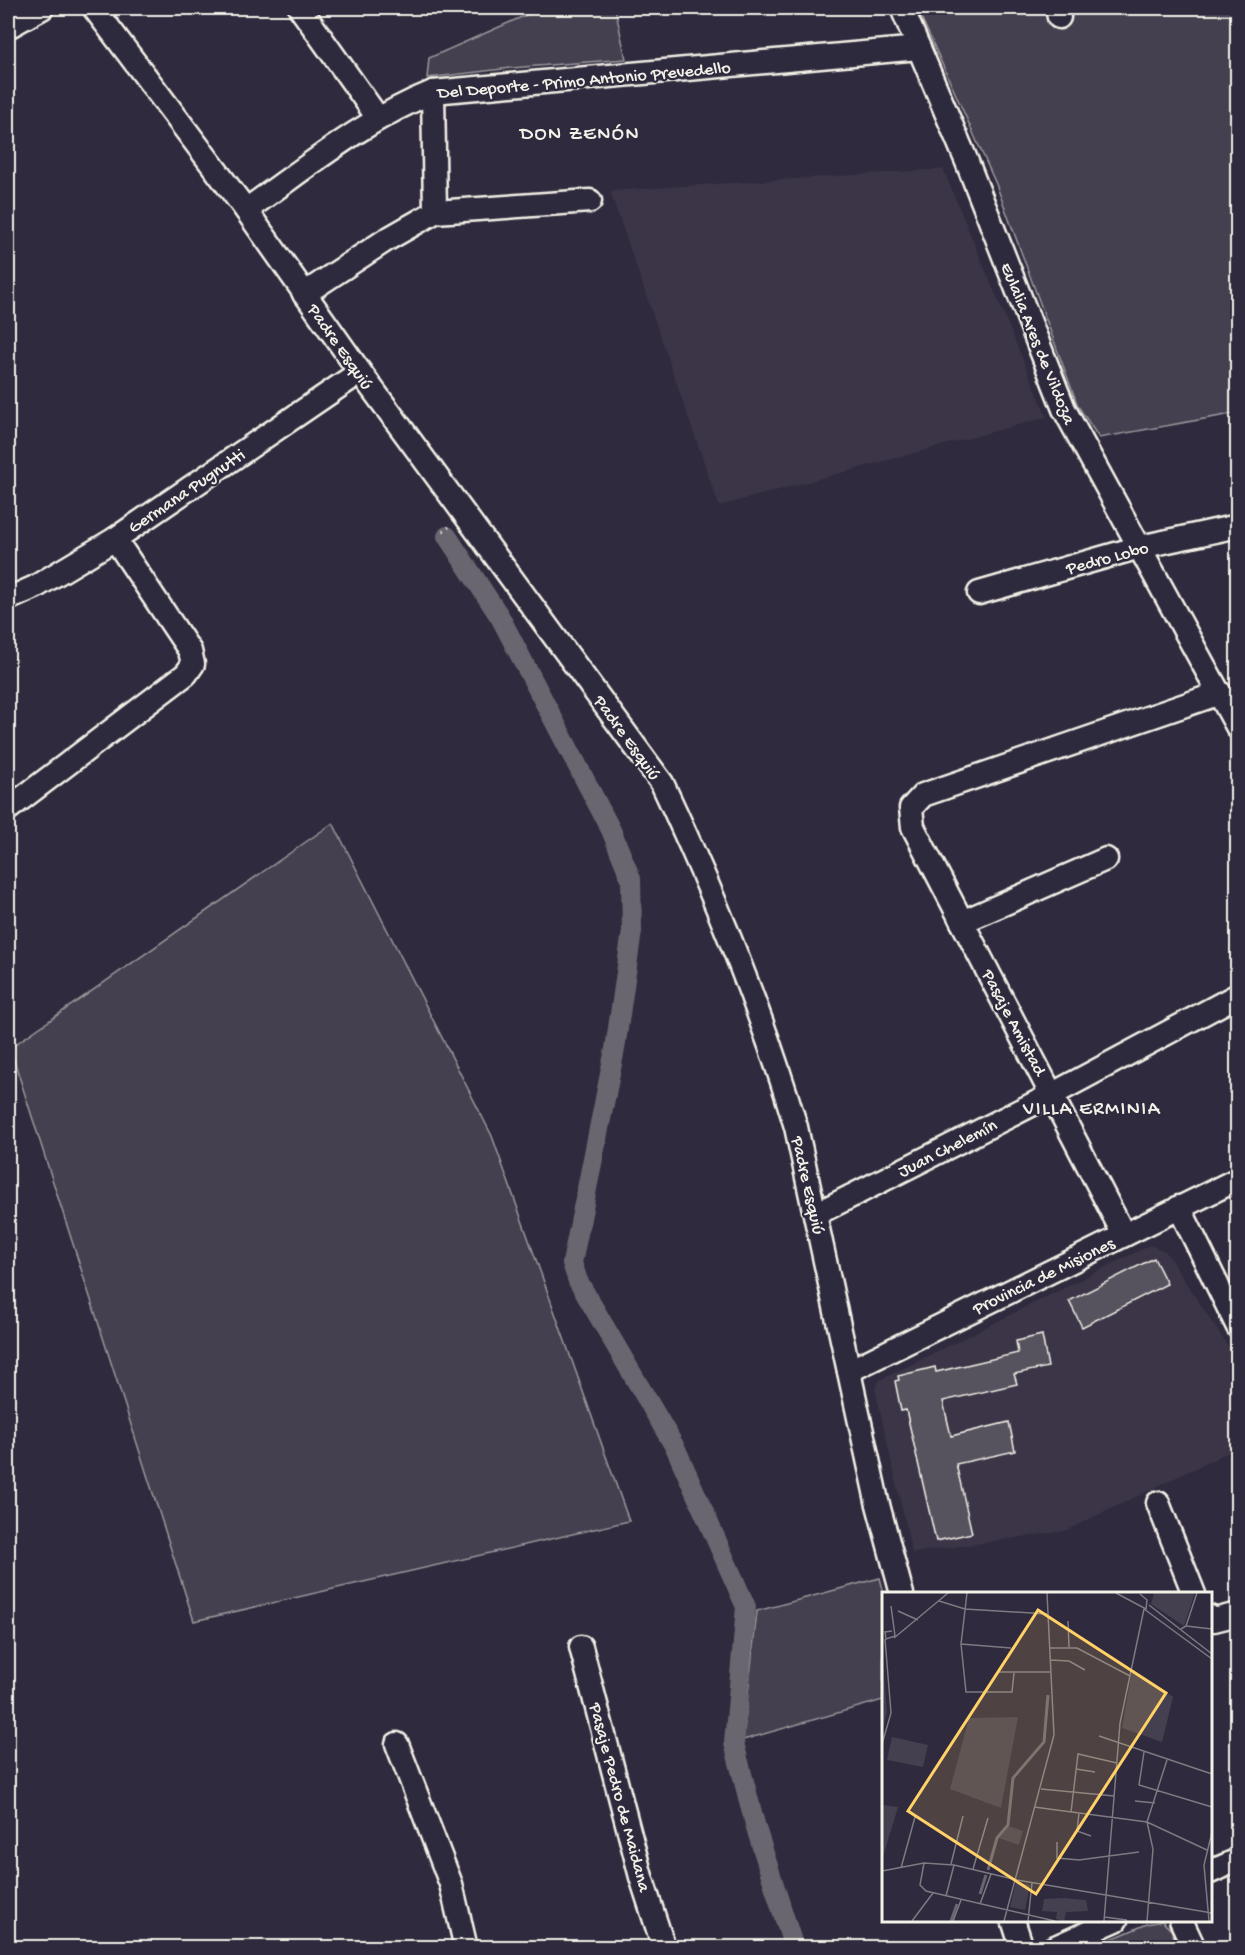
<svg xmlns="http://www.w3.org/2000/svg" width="1245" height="1955" viewBox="0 0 1245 1955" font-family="'Gochi Hand',sans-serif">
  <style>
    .built { fill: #3b3647 }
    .green { fill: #454050; stroke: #9c989c; stroke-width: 1.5 }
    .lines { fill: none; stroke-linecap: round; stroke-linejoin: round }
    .canal { stroke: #6a6670; stroke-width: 20 }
    .building { fill: #56525f; stroke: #f4f1e8; stroke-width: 1.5 }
    .minor-casing { stroke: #f4f1e8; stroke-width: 27 }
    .path { stroke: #f4f1e8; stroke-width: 3; stroke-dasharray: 1.5 4.5; stroke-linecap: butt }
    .minor { stroke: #2f2a3d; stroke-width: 22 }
    .labels { text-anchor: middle; stroke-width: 4.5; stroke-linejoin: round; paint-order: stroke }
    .street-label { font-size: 18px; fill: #f4f1e8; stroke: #2f2a3d }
    .neighbourhood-label { font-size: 20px; letter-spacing: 1.5px; fill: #f4f1e8; stroke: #2f2a3d }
    .inset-river { fill: none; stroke: #6a6670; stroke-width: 3 }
    .inset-road { fill: none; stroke: #7e7a81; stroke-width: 1.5 }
    .view { fill: #ffd166; fill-opacity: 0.15; stroke: #ffd166; stroke-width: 3 }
    .inset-edge { fill: none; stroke: #f4f1e8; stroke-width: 3 }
  </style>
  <rect width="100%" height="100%" fill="#2f2a3d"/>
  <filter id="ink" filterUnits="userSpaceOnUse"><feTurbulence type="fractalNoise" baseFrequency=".0167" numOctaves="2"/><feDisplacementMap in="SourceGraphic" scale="12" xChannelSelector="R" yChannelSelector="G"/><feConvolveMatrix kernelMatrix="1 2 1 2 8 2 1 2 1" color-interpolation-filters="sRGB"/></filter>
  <g filter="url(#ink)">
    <!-- built -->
    <g class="built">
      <path d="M943,169l104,248 -328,89 -109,-315z"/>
      <path d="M1150,1245l15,6 72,109v88l-172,83 -153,22 -37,-164 5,-9z"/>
    </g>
    <!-- green -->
    <g class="green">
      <path d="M542,8h73l11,51 -115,9 -84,10 2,-20z"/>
      <path d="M917,8h320v405l-138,25 -21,-32 -82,-222z"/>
      <path d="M333,823l159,313 137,385 -435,100 -184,-573z"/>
      <path d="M880,1578l4,15 -1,107 -140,40 14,-129z"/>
      <path d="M1162,1921l9,9 8,17h-86l54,-23z"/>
    </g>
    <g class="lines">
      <!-- canal -->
      <path class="canal" d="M447,536l53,81 111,213 20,49 1,52 -17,118 -43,214 6,18 98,168 70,158 -12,136 22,85 38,120"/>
    </g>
    <!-- building -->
    <g class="building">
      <path d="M1154,1258l13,26 -85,43 -13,-26z"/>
      <path d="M1042,1335l6,32 -34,7 3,10 -74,17 8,35 58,-14 6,29 -59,13 16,69 -36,8 -30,-131 -5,1 -6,-30 4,-1 -1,-4 37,-9 1,5 82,-19 -2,-12z"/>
    </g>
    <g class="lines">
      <defs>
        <g id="minor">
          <path d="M94,8l152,202 114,162 302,411c52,111 99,226 134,344l81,374 25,93"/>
          <path d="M300,8l78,110"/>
          <path d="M902,8l65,154 97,247 174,319"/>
          <path d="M1057,8l2,9"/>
          <path d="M8,27l34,-19"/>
          <path d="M433,92l2,120"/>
          <path d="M246,210c60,-42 119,-91 187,-118l486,-44"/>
          <path d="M304,294l82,-54 49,-28 155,-11"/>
          <path d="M979,593l161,-46 98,-21"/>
          <path d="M8,599l27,-12 80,-48 245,-167"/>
          <path d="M8,809l178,-135 7,-10 -3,-13 -75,-112"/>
          <path d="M962,922l144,-63"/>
          <path d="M1179,1207l59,120"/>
          <path d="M816,1214l237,-120 185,-99"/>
          <path d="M1124,1235l-211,-408 -2,-19 12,-13 297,-102"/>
          <path d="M849,1371l389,-192"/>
          <path d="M1158,1503l36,91"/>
          <path d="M1210,1617l4,3 24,-6"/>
          <path d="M581,1647l60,230 23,71"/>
          <path d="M397,1744l54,140 15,64"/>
          <path d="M1210,1872l28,-12"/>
          <path d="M1013,1920l9,28"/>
          <path d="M1181,1920l13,28"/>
          <path d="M1053,1948l63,-28"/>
        </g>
      </defs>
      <!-- minor casing -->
      <use href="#minor" class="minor-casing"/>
      <!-- path -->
      <path class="path" d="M443,531l6,-4"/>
      <!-- minor -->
      <use href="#minor" class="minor"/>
    </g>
  </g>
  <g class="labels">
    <!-- street labels -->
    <g class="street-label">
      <text transform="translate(584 79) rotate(-5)" y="6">Del Deporte - Primo Antonio Prevedello</text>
      <text transform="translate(1039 343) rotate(68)" y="6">Eulalia Ares de Vildoza</text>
      <text transform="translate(341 346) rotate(55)" y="6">Padre Esquiú</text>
      <text transform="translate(186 490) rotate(-34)" y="6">Germana Pugnutti</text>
      <text transform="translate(1107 557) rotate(-15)" y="6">Pedro Lobo</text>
      <text transform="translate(628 737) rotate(54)" y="6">Padre Esquiú</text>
      <text transform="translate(1015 1022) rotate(62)" y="6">Pasaje Amistad</text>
      <text transform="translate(947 1147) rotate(-27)" y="6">Juan Chelemín</text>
      <text transform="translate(809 1185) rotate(77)" y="6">Padre Esquiú</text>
      <text transform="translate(1043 1275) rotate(-26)" y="6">Provincia de Misiones</text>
      <text transform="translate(621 1797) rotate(75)" y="6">Pasaje Pedro de Maidana</text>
    </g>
    <!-- neighbourhood labels -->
    <g class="neighbourhood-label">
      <text x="580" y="139">DON ZENÓN</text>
      <text x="1092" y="1114">VILLA ERMINIA</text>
    </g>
  </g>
  <!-- overview -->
  <g transform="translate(882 1592)">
    <rect width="330" height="330" fill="#2f2a3d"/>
    <path d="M272,1h41l-11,33 -33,-22zM0,56l5,64 -5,21zM250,78l41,27 -11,45 -40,-14zM136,125l-17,91 -51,-19 19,-71zM10,145l36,8 -5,22 -36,-7zM0,213l16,2 -16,53zM127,234l14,5 -4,14 -20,-7zM134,290l14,3 -5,25 -15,-3zM181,306l23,2 2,11 -22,1 -2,9 -8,-2 1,-7 -15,-1 2,-12z" fill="#454050"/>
    <path class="inset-river" d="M106,278l9,-32 11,-13 5,-47 31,-36 4,-47M98,302l6,-19M69,329l6,-17"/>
    <path class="inset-road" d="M85,1l-6,51 5,48h46l2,-19M234,1l30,16 1,-9 -7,-6M57,9l26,8 82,5M267,13l63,49M9,14l4,30 -9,3 -1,-7 7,-1M262,17l68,50M16,19l20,9M186,29l1,26M304,34l26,3M299,37l5,-3 11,-33M12,46l54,-45M79,52l50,4M168,56h27l53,28M168,68l19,1 16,9M115,80h53M217,144l113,38M0,152l9,-31 -6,-74M262,160l-5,33 73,22M194,177l19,3M159,197l73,7M253,209l20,2M152,215l113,15 60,28M189,220l7,-58 39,9M197,221l-2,18 14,5M175,250v16l22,2 60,-8M69,272l12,-48M19,276l14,-51M91,277l15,-51M0,279l42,-8M64,304l8,-31M98,312l11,-30M222,325l23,3M30,329l21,-28M71,329l8,-21M122,329l50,-186 -7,-142M146,329l4,-38M173,329l-129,-30 -6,-6 4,-22 30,2 63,15 195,33M222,329l16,-198 24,-114M265,329l6,-72 -6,-27 20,-62M327,329l-5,-56 8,-33"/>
    <path class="view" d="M156,18l128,83 -130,201 -128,-83z"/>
    <rect width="330" height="330" class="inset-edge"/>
  </g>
  <!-- margin -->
  <rect width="1245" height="1955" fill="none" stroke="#2f2a3d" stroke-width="30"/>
  <rect x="15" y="15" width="1215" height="1925" fill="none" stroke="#f4f1e8" stroke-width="2" filter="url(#ink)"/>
</svg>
